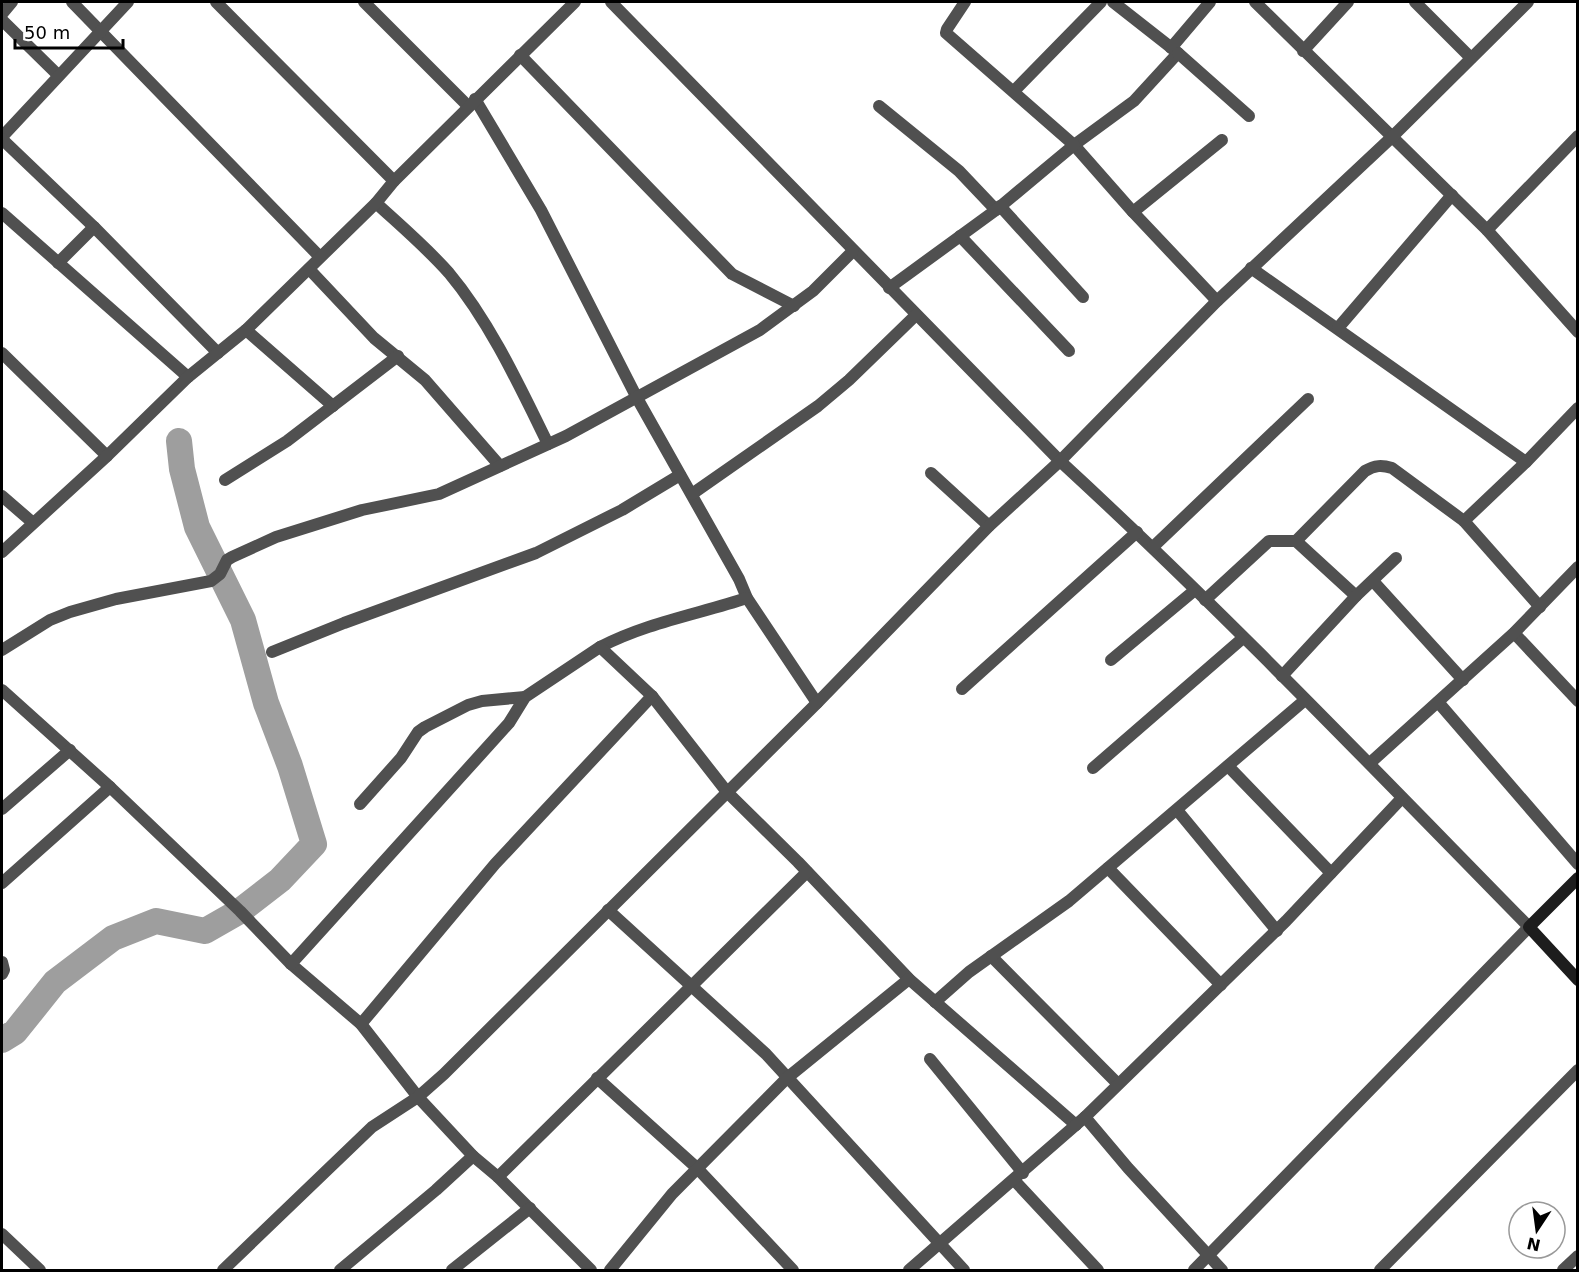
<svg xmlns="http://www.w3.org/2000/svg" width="1579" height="1272" viewBox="0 0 1579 1272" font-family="'DejaVu Sans',sans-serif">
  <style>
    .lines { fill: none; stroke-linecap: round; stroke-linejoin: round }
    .river { stroke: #9e9e9e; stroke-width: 26 }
    .street { stroke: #505050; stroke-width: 12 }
    .secondary { stroke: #1d1d1d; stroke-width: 12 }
  </style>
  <rect width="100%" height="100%" fill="#fff"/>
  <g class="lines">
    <!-- river -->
    <path class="river" d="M2,1040l13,-8 40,-50 58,-44 43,-17 49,10 35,-20 40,-31 34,-36 -24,-78 -24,-63 -23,-83 -46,-93 -15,-58 -3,-28"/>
    <!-- street -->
    <g class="street">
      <path d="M72,2l248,255"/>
      <path d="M216,2l178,179"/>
      <path d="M364,2l104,104"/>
      <path d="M611,2l449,459c162,149 315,309 469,466l-335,343"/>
      <path d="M1113,2l65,51 -44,48 -60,44 59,67 84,89"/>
      <path d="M1255,2l232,228 91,102"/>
      <path d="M1415,2l56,56"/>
      <path d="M2,14l10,-12"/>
      <path d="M2,20l56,55"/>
      <path d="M1171,48l39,-46"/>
      <path d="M1303,51l45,-49"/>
      <path d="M1178,53l71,63"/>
      <path d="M520,55l212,219 62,32"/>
      <path d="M1014,91l87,-89"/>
      <path d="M475,99l66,111 96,188 102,181 8,19 70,105"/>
      <path d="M879,106l80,65 37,39"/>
      <path d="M2,137l126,-135"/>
      <path d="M2,139l92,88 124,126"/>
      <path d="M376,203c25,23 51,45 73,70 41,49 71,114 99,171"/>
      <path d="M1000,206l83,91"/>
      <path d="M1133,212l89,-72"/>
      <path d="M2,213l186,164"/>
      <path d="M1487,230l91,-94"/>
      <path d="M960,236l109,115"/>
      <path d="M58,263l36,-36"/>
      <path d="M1251,268l275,194"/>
      <path d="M309,269l65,69 51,42 75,86"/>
      <path d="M889,288l107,-78 78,-65 -128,-112 1,-4 18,-27"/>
      <path d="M1338,328l114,-133"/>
      <path d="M246,330l87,76"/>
      <path d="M2,353l105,103"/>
      <path d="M931,473l58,53"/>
      <path d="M225,480l62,-39 111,-85"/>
      <path d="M692,494l126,-88 31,-26 67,-65"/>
      <path d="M2,496l30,26"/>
      <path d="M1464,521l62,-59 52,-54"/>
      <path d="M1296,541l60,55"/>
      <path d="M1153,547l155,-148"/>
      <path d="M2,552l105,-96 81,-79 58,-47 130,-127 18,-22 181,-179"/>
      <path d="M1373,581l90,99"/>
      <path d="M1205,600l64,-59h27l69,-70c10,-6 17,-6 27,-3l72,53 76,86"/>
      <path d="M1514,633l64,68"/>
      <path d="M600,647c46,-24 98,-33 147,-49"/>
      <path d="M2,650l48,-30 20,-8 46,-13 95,-18 9,-7 7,-14 5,-3 44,-20 86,-27 77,-16 127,-58 194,-106 53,-39 40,-40"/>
      <path d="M272,652l72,-29 192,-70 86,-43 58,-35"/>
      <path d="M1111,660l84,-70"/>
      <path d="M1282,676l74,-80 40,-38"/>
      <path d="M962,689l175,-157"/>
      <path d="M2,690l108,97 130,124 51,53 70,60 57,73 55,59 25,21 93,93"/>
      <path d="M1438,702l140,162"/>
      <path d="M1370,763l144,-130 64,-66"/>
      <path d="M1228,766l103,107"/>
      <path d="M1093,768l150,-130"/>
      <path d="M360,804l41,-46 17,-26 7,-5 43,-22 14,-4 43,-4"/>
      <path d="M2,809l68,-59"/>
      <path d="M1177,810l100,121"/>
      <path d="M1108,868l113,117"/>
      <path d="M2,883l108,-96"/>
      <path d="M608,910l158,144 198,216"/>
      <path d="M991,956l127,128"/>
      <path d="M2,962l2,8 -2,4"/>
      <path d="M291,964l218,-241 16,-26 75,-50 52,49 75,96 71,70 111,117 167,146"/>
      <path d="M935,1002l34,-30 100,-71 236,-201"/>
      <path d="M361,1024l134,-160 157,-168"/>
      <path d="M930,1059l93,114"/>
      <path d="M597,1078l100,90 96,102"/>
      <path d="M1085,1117l43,51 94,102"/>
      <path d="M498,1177l309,-305"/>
      <path d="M1014,1180l84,90"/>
      <path d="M2,1234l38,36"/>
      <path d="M223,1270l149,-143 46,-30 26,-23 373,-371 172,-177 71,-65 157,-160 175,-164 136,-135"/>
      <path d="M340,1270l96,-80 37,-34"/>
      <path d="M452,1270l78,-62"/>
      <path d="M610,1270l62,-76 115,-116 122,-99"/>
      <path d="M909,1270l176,-153 201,-196 116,-123"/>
      <path d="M1380,1270l198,-200"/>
      <path d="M1563,1270l15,-14"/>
    </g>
    <!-- secondary -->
    <path class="secondary" d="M1578,878l-49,49 49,53"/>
  </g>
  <!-- border -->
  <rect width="1579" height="1272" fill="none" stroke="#000000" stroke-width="6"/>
  <!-- north arrow -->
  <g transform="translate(1537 1230) rotate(193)"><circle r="28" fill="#ffffff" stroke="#999999" stroke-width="1.5"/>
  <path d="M0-4.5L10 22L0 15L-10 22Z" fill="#000000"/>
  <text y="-9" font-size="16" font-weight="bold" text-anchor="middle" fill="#000000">N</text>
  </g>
  <!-- scale -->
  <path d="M15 39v9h108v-9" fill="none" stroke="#000000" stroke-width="3"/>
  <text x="24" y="39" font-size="18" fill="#000000" stroke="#ffffff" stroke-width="4.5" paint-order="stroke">50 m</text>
</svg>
